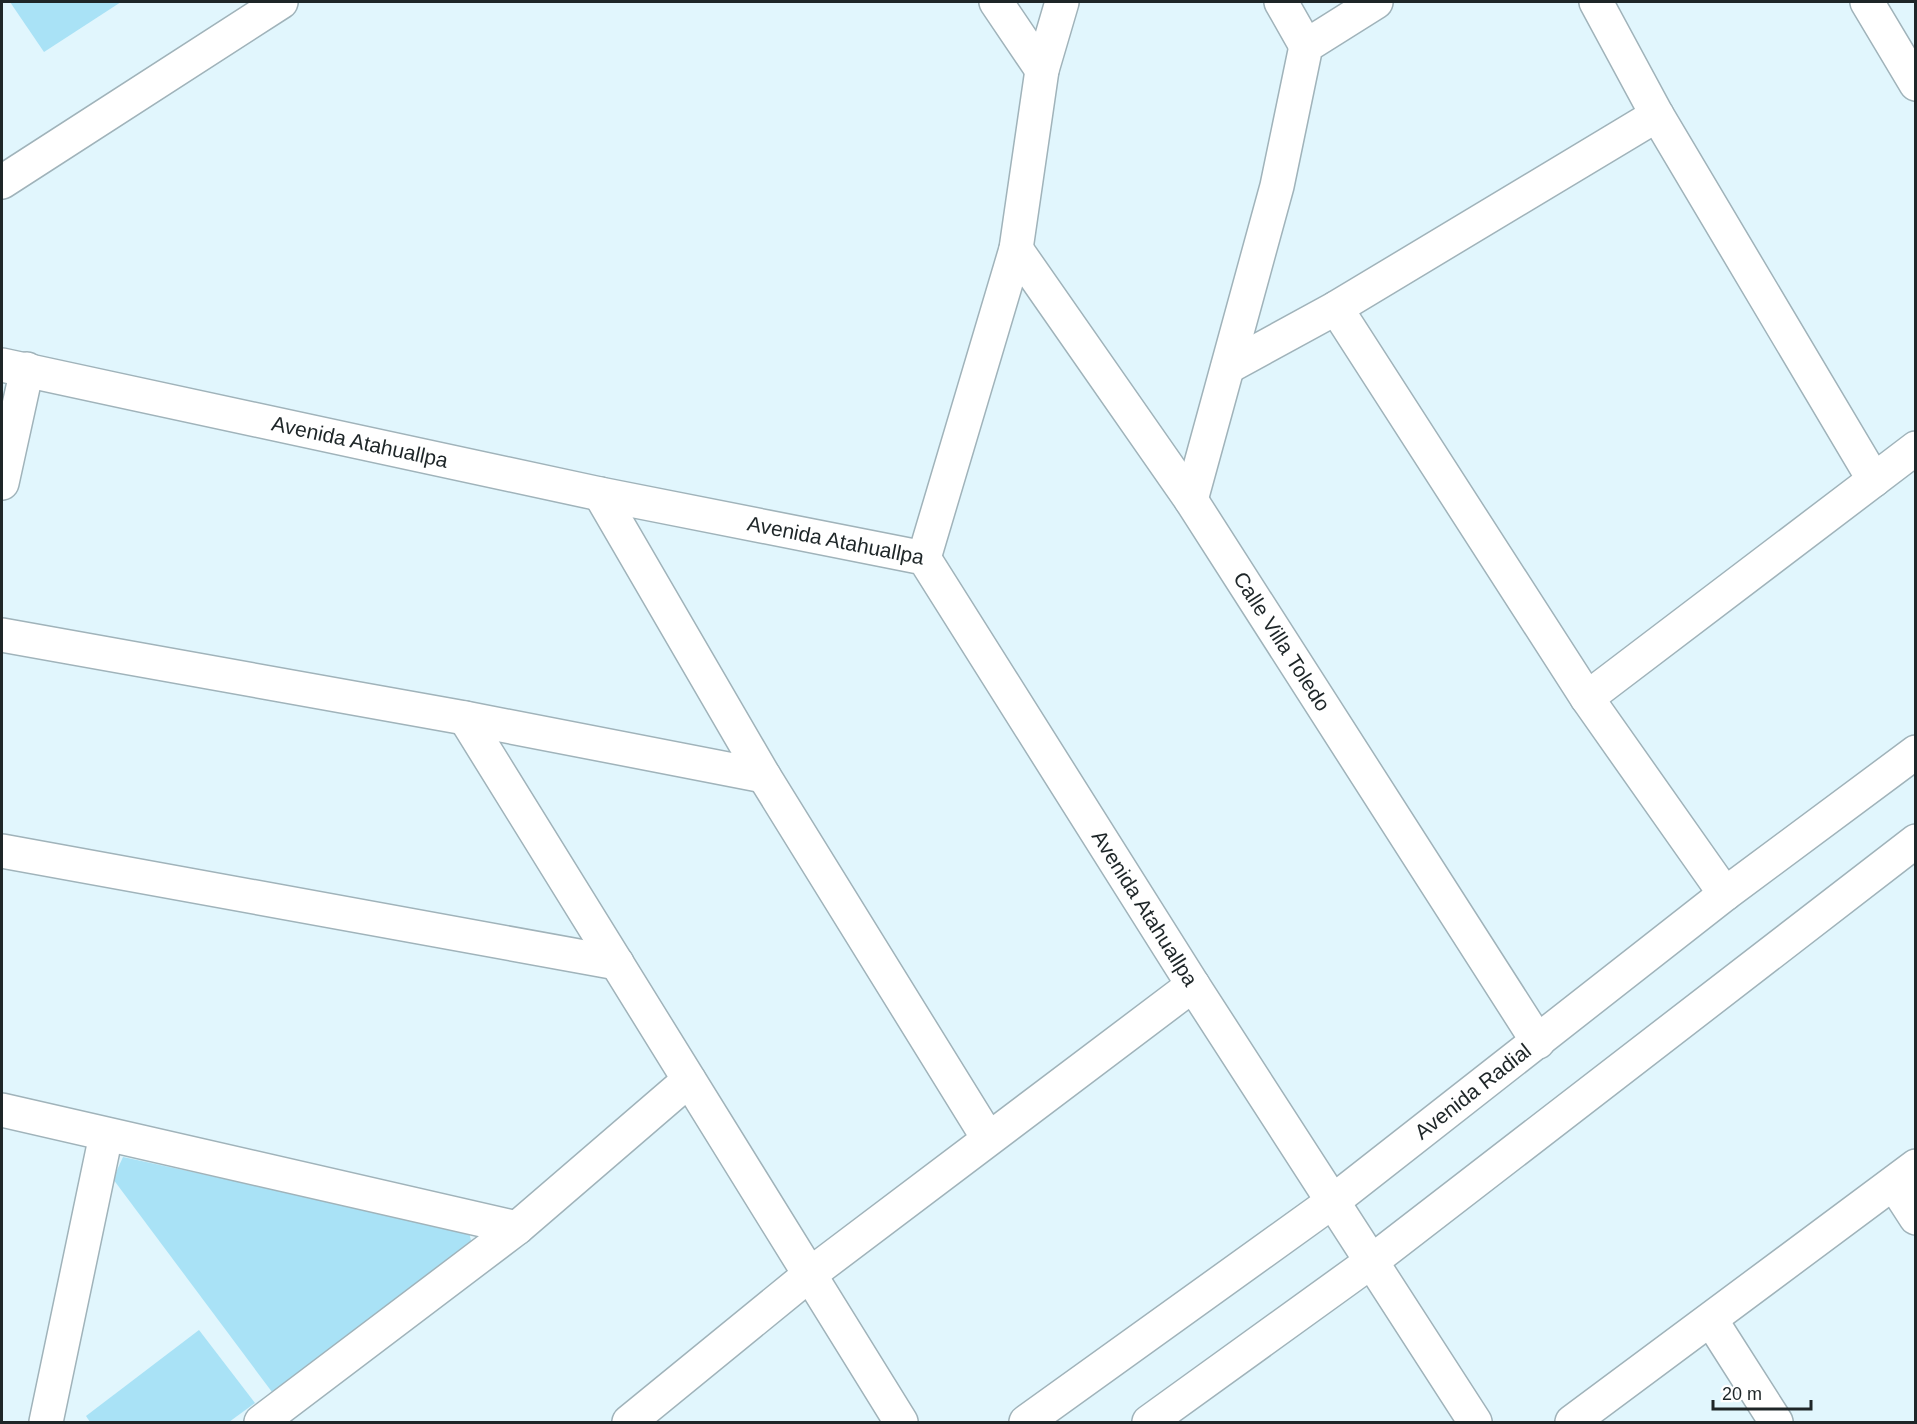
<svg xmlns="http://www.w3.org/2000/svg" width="1917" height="1424" viewBox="0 0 1917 1424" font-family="Helvetica,sans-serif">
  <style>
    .green { fill: #a9e2f6 }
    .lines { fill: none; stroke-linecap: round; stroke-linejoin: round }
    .minor-casing { stroke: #a0b3ba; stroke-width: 36 }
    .minor { stroke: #fff; stroke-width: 33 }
    .labels { text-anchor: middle; stroke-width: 5; stroke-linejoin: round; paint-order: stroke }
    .street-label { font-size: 21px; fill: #1e2628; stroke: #fff }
  </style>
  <rect width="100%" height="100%" fill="#e1f6fd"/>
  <!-- green -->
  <g class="green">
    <path d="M10,2h111l-77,50z"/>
    <path d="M123,1157l346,75 3,13 -200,147 -159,-213z"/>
    <path d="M199,1330l56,73 -26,19h-139l-4,-6z"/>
  </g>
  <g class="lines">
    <defs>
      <g id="minor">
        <path d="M996,2l46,68"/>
        <path d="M1281,2l25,44"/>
        <path d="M1596,2l61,113 217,365"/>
        <path d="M1867,2l49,82"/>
        <path d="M2,182l279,-180"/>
        <path id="s1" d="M1016,249l175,251 347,542"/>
        <path d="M1336,308l251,390 138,196"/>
        <path id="s2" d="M2,365l598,129 324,64 269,427 282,437"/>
        <path d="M1228,367l108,-59 321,-193"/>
        <path d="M2,483l25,-114"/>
        <path d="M600,494l164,282 224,362"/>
        <path d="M1191,500l86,-314 29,-140 70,-44"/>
        <path d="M924,558l92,-309 26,-179 20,-68"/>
        <path d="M2,635l463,83 299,58"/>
        <path d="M1587,698l329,-250"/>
        <path d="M465,718l436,704"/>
        <path d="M2,851l615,112"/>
        <path d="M2,1110l515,118"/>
        <path d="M1894,1184l22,34"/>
        <path d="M1711,1320l65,102"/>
        <path d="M46,1422l60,-287"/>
        <path d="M261,1422l256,-194 172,-148"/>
        <path d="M629,1422l180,-147 384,-290"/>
        <path id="s3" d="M1026,1422l306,-220 393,-308 191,-142"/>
        <path d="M1149,1422l223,-161 544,-420"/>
        <path d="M1572,1422l344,-256"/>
      </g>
    </defs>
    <!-- minor casing -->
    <use href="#minor" class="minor-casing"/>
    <!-- minor -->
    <use href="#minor" class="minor"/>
  </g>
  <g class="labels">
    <!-- street labels -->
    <g class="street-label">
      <text dy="7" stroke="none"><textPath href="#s2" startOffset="366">Avenida Atahuallpa</textPath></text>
      <text dy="7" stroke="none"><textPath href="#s2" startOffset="852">Avenida Atahuallpa</textPath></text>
      <text dy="7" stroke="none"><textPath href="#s1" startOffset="474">Calle Villa Toledo</textPath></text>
      <text dy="7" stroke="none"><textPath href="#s2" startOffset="1356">Avenida Atahuallpa</textPath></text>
      <text dy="7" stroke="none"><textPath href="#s3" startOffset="556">Avenida Radial</textPath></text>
    </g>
  </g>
  <!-- border -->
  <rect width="1917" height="1424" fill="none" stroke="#1e2628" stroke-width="6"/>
  <!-- scale -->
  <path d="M1713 1400v9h98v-9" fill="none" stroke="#1e2628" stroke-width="3"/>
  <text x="1722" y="1400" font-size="18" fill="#1e2628" stroke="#ffffff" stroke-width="4.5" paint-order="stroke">20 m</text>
</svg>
